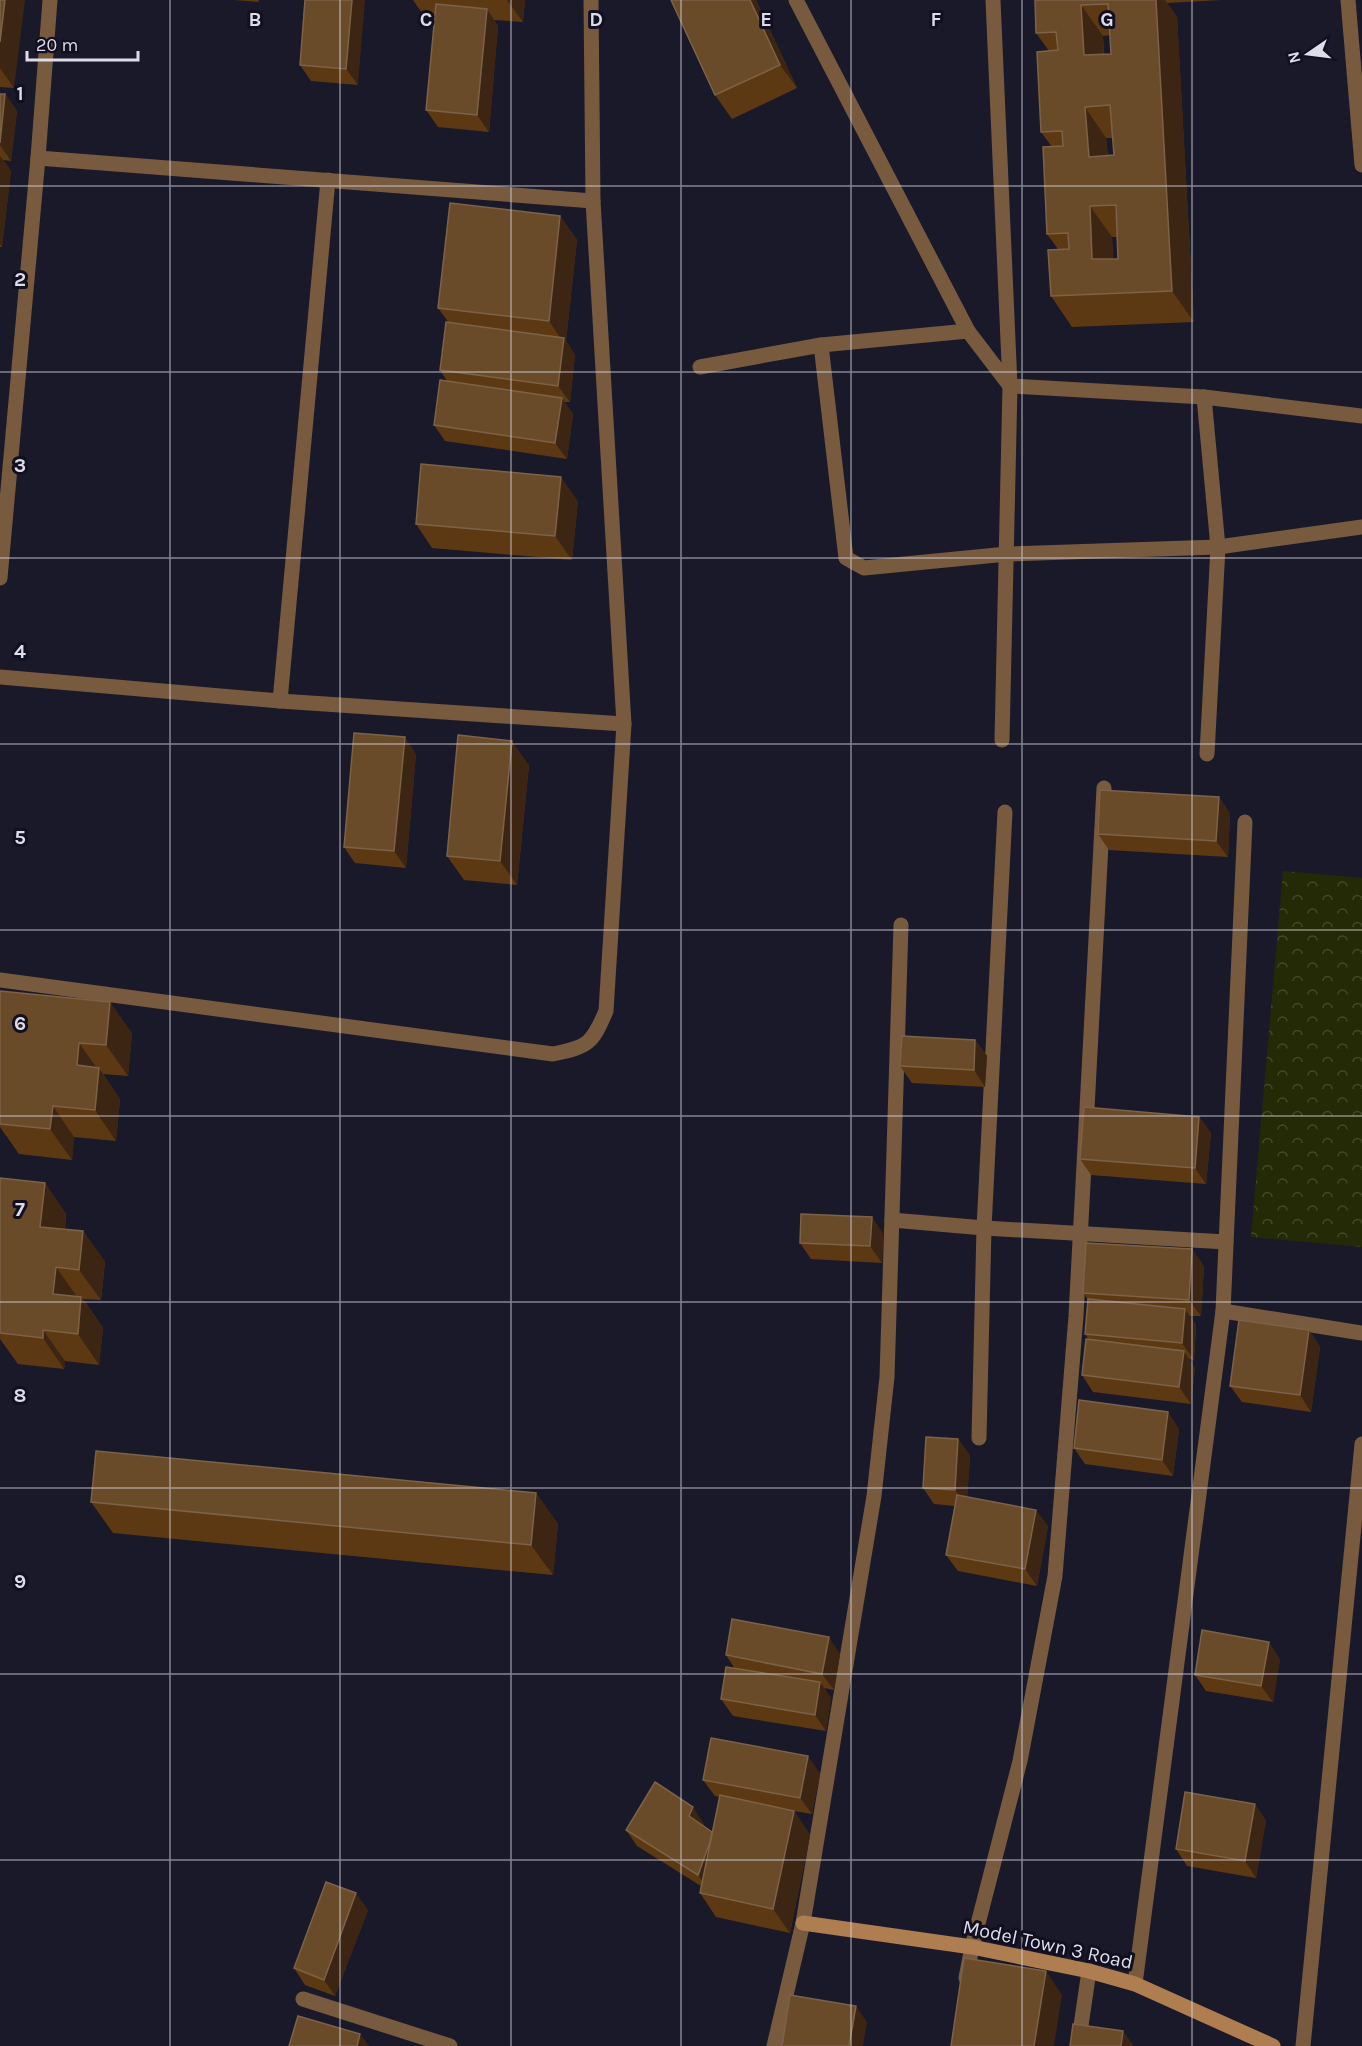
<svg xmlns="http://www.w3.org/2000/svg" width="1362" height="2046" viewBox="0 0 1362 2046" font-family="Karla,sans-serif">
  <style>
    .forest { fill: url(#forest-crowns) }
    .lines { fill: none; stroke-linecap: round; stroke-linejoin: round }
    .street { stroke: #785a3f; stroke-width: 15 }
    .secondary { stroke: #ae7e51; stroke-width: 15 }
    .wall { fill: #5c3912; fill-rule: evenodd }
    .shaded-wall { fill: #3c2512 }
    .building { fill: #6a4b29; stroke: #7c6247; stroke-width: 1.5; fill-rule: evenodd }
    .grid { fill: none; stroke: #dddde9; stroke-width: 1.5; stroke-opacity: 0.55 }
    .labels { text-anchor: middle; stroke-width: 6; stroke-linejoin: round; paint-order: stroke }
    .street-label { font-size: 20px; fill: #dddde9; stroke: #110f20 }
    .grid-label { font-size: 20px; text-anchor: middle; font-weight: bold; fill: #dddde9; stroke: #110f20; stroke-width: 6; stroke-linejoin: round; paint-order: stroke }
  </style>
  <defs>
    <pattern id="forest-crowns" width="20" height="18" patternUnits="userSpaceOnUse" patternTransform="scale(1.5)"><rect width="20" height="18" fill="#242a05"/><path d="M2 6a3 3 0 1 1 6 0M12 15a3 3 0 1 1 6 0" fill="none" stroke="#434829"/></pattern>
  </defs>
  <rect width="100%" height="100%" fill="#1a192a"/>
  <!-- forest -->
  <path class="forest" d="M1283,871l79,7v369l-111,-10z"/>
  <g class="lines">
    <!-- street -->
    <g class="street">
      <path d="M796,0l172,331 42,55 194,11 158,19"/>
      <path d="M993,0l17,386 -8,354"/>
      <path d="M1348,0l14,165"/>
      <path d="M38,158l555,43"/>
      <path d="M821,345l25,213 18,10 143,-14 211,-7 144,-20"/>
      <path d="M700,367l121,-22 147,-14"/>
      <path d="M1204,397l14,150 -11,207"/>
      <path d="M0,578l38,-420 12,-158"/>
      <path d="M0,677l280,24 344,23"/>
      <path d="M280,701l48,-521"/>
      <path d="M0,980l553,74c35,-7 39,-10 53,-43l18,-287 -31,-523 -2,-201"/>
      <path d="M892,1220l92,8 242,14"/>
      <path d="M1223,1311l139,22"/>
      <path d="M979,1438l5,-210 21,-416"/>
      <path d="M966,1978l6,-31 48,-186 35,-185 21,-260 28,-528"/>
      <path d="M1135,1984l88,-673 22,-489"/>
      <path d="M303,1999l147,47"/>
      <path d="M774,2046l29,-123 71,-427 13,-119 14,-452"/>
      <path d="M1078,2046l11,-75"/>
      <path d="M1303,2046l59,-602"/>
    </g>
    <!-- secondary -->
    <path class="secondary" d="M803,1923l169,24 117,24 46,13 138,62"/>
  </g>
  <!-- wall -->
  <g class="wall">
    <path d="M0,0l14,88 -14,-1z"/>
    <path d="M234,0h25l-1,2z"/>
    <path d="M305,0l53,85 -47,-4 -11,-16z"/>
    <path d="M413,0h112l-2,22 -29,-2 4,6 -9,106 -51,-5 -12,-17 9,-96 -13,-1z"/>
    <path d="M756,0l41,88 -65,31 -17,-24z"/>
    <path d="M1035,0h187l-55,3 10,14 17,305 -122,5 -21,-31 7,-47 -11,-15 5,-87 -11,-15 8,-81 -13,-18zM1110,35l1,19h-7l-1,-18zM1106,138h7l1,17h-6zM1112,237h5l1,22h-5z"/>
    <path d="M0,94h5l12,17 -6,50 -8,-1 8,11 -9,76h-2z"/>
    <path d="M560,216l17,24 -11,101 9,14 -5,47h-6l9,12 -6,45 -122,-18 -11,-16 13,-44 -7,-11 9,-47 -11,-15z"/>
    <path d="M578,501l-6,59 -140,-12 -16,-24z"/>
    <path d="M416,754l-10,114 -51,-5 -11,-16z"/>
    <path d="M529,765l-12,120 -53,-5 -17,-24z"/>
    <path d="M1230,813l-2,44 -119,-7 -11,-16z"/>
    <path d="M0,991l132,42 -4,43 -25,-2 17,25 -4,42 -42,-4 -2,23 -53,-6 -19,-27z"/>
    <path d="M975,1040l12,16 -2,31 -73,-4 -12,-17z"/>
    <path d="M1199,1117l12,16 -5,51 -115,-9 -11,-16z"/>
    <path d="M0,1178l45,5 21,31 -1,15 18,2 22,31 -4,38 -18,-1 20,29 -4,37 -34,-4 -1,8 -46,-5 -18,-25z"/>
    <path d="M883,1233l-1,30 -71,-4 -11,-16z"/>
    <path d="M1204,1266l-3,50h-11l6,9 -2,35 -5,-1 6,9 -4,36 -98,-12 -11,-17 7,-35 -4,-6 3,-34 -5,-7z"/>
    <path d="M1309,1330l11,17 -9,65 -69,-10 -12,-16z"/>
    <path d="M1179,1429l-6,47 -88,-12 -11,-16z"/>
    <path d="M958,1439l12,17 -3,41 81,29 -11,60 -79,-15 -12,-16 9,-49 -21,-2 -11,-16z"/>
    <path d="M536,1493l22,31 -5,51 -440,-42 -22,-31z"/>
    <path d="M840,1654l-6,36 -10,-2 7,10 -5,33 -93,-15 -12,-17 14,-30 -9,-14z"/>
    <path d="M1280,1659l-7,43 -67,-11 -11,-16z"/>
    <path d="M820,1773l-8,41 -18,-3 16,24 -20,98 -74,-16 -16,-24 1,-7 -64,-40 -11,-16 78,-6v2l8,6 8,-35 -5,-1 -12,-16z"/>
    <path d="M1266,1820l-10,58 -69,-12 -11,-17z"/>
    <path d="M368,1910l-33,86 -30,-11 -11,-17z"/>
  </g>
  <!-- shaded-wall -->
  <g class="shaded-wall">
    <path d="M5,0h20l-11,88 -14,-20v-26z"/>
    <path d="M352,0h13l-7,85 -12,-16z"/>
    <path d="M507,0h18l-2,22z"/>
    <path d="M750,0h6l41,88 -17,-23z"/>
    <path d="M1156,0h9l12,17 17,305 -22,-31z"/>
    <path d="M1081,5l22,31 2,50 -21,-31z"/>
    <path d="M487,9l11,17 -9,106 -12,-17z"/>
    <path d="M5,94l12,17 -6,50 -11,-16z"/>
    <path d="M1085,107l21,31 4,50 -21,-31z"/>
    <path d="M0,156l11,15 -9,76 -2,-3z"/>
    <path d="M1090,206l22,31 2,53 -22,-31z"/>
    <path d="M560,216l17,24 -11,101 9,14 -5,47 -12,-16 5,-44 -14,-21z"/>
    <path d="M562,398l11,16 -6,45 -12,-16z"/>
    <path d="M561,477l17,24 -6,59 -17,-24z"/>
    <path d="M405,737l11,17 -10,114 -12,-17z"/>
    <path d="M512,741l17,24 -12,120 -17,-24z"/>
    <path d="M1219,797l11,16 -2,44 -12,-16z"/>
    <path d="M110,1002l22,31 -4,43 -22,-31z"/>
    <path d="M975,1040l12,16 -2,31 -11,-17z"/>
    <path d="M79,1043l20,28v-3l21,31 -4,42 -21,-31 -18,-45z"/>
    <path d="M53,1106l21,31 -2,23 -22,-31z"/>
    <path d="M1199,1117l12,16 -5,51 -11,-16z"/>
    <path d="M45,1183l21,31 -4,44 -22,-31z"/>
    <path d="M872,1217l11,16 -1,30 -12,-17z"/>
    <path d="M83,1231l22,31 -4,38 -22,-30z"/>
    <path d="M1192,1249l12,17 -3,50 -12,-16z"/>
    <path d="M56,1267l22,31 -25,-4z"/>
    <path d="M81,1297l22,31 -4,37 -21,-31z"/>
    <path d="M1185,1309l11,16 -2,35 -12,-17z"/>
    <path d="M43,1330l22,31 -1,8 -21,-31z"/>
    <path d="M1309,1330l11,17 -9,65 -11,-17z"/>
    <path d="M1184,1351l11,17 -4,36 -12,-17z"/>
    <path d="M1168,1412l11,17 -6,47 -11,-16z"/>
    <path d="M958,1439l12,17 -3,50 -12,-16z"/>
    <path d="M536,1493l22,31 -5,51 -22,-30z"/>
    <path d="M1036,1510l12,16 -11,60 -12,-17z"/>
    <path d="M829,1637l11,17 -6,36 -12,-16z"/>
    <path d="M1269,1642l11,17 -7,43 -12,-16z"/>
    <path d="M820,1682l11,16 -5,33 -11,-16z"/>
    <path d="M808,1756l12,17 -8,41 -12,-16z"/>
    <path d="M1255,1804l11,16 -10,58 -11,-17z"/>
    <path d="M693,1807l11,17 -3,9 -12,-17z"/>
    <path d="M794,1811l16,24 -20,98 -17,-24z"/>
    <path d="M714,1833l-5,58 -11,-16z"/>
    <path d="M356,1893l12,17 -33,86 -11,-16z"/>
    <path d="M1046,1971l16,24 -8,51h-20z"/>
    <path d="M856,2006l11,16 -4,24h-14z"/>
    <path d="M1123,2031l11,15h-13z"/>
    <path d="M360,2034l9,12h-12z"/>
  </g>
  <!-- building -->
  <g class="building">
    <path d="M0,0h5l-5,42z"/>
    <path d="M305,0h47l-6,69 -46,-4z"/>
    <path d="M671,0h79l30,65 -65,30z"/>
    <path d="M1035,0h121l16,291 -121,5 -3,-46 21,-1 -1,-16 -21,1 -4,-87 20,-1 -1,-15 -21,1 -4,-80 21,-2 -2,-18 -20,1zM1108,4l3,50 -27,1 -3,-50zM1110,105l4,50 -25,2 -4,-50zM1116,205l2,54h-26l-2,-53z"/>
    <path d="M436,4l51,5 -10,106 -51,-5z"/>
    <path d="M0,94h5l-5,49z"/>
    <path d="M450,203l110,13 -11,105 -111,-13z"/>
    <path d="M446,322l118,16 -6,48 -118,-16z"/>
    <path d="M440,380l122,18 -7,45 -121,-18z"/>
    <path d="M421,464l140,13 -6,59 -139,-12z"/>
    <path d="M354,733l51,4 -11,114 -50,-4z"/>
    <path d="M458,735l54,6 -12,120 -53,-5z"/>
    <path d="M1100,790l119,7 -3,44 -118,-7z"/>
    <path d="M0,991l110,11 -4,43 -27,-2 -2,22 22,3 -4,42 -42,-4 -3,23 -50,-5z"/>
    <path d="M902,1036l73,4 -1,30 -74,-4z"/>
    <path d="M1084,1107l115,10 -4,51 -115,-9z"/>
    <path d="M0,1178l45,5 -5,44 43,4 -4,39 -23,-3 -3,27 28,3 -3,37 -35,-4v8l-43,-5z"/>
    <path d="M801,1214l71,3 -2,29 -70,-3z"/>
    <path d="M1086,1243l106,6 -3,51 -106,-7z"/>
    <path d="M1088,1299l97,10 -3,34 -97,-9z"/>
    <path d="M1239,1320l70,10 -9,65 -70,-9z"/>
    <path d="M1086,1339l98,12 -5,36 -97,-12z"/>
    <path d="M1079,1400l89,12 -6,48 -88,-12z"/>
    <path d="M926,1437l32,2 -3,51 -32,-2z"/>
    <path d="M96,1451l440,42 -5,52 -440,-43z"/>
    <path d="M957,1495l79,15 -11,59 -79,-14z"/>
    <path d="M732,1619l97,18 -7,37 -96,-19z"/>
    <path d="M1202,1630l67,12 -8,44 -66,-11z"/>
    <path d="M726,1667l94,15 -5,33 -94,-16z"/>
    <path d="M711,1738l97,18 -8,42 -97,-18z"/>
    <path d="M655,1782l38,25 -4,9 23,16 -2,10 -12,33 -72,-45z"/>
    <path d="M1185,1792l70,12 -10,57 -69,-12z"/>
    <path d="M720,1795l74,16 -21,98 -73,-16z"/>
    <path d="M326,1882l30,11 -32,87 -30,-12z"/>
    <path d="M964,1958l82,13 -12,75h-83z"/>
    <path d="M790,1995l66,11 -7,40h-67z"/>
    <path d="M298,2016l62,18 -3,12h-68z"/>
    <path d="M1073,2024l50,7 -2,15h-51z"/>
  </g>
  <!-- grid -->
  <path class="grid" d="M170,0v2046M340,0v2046M511,0v2046M681,0v2046M851,0v2046M1022,0v2046M1192,0v2046M0,186h1362M0,372h1362M0,558h1362M0,744h1362M0,930h1362M0,1116h1362M0,1302h1362M0,1488h1362M0,1674h1362M0,1860h1362"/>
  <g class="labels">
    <!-- street labels -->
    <g class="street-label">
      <text transform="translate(1048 1944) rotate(12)" y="7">Model Town 3 Road</text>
    </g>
  </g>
  <g class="grid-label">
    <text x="255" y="26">B</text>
    <text x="426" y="26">C</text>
    <text x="596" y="26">D</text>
    <text x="766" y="26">E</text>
    <text x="936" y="26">F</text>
    <text x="1107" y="26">G</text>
    <text x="20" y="100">1</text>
    <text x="20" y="286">2</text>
    <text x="20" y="472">3</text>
    <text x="20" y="658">4</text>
    <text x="20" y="844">5</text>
    <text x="20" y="1030">6</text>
    <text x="20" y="1216">7</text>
    <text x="20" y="1402">8</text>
    <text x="20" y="1588">9</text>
  </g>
  <!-- north arrow -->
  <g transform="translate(1308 54) rotate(256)" stroke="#110f20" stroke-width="4.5" paint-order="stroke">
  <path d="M0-4.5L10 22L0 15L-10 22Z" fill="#dddde9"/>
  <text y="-9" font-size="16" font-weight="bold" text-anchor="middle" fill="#dddde9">N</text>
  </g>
  <!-- scale -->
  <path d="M27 51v9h111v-9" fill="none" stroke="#dddde9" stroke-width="3"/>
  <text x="36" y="51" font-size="18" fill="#dddde9" stroke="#110f20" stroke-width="4.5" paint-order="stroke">20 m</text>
</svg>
